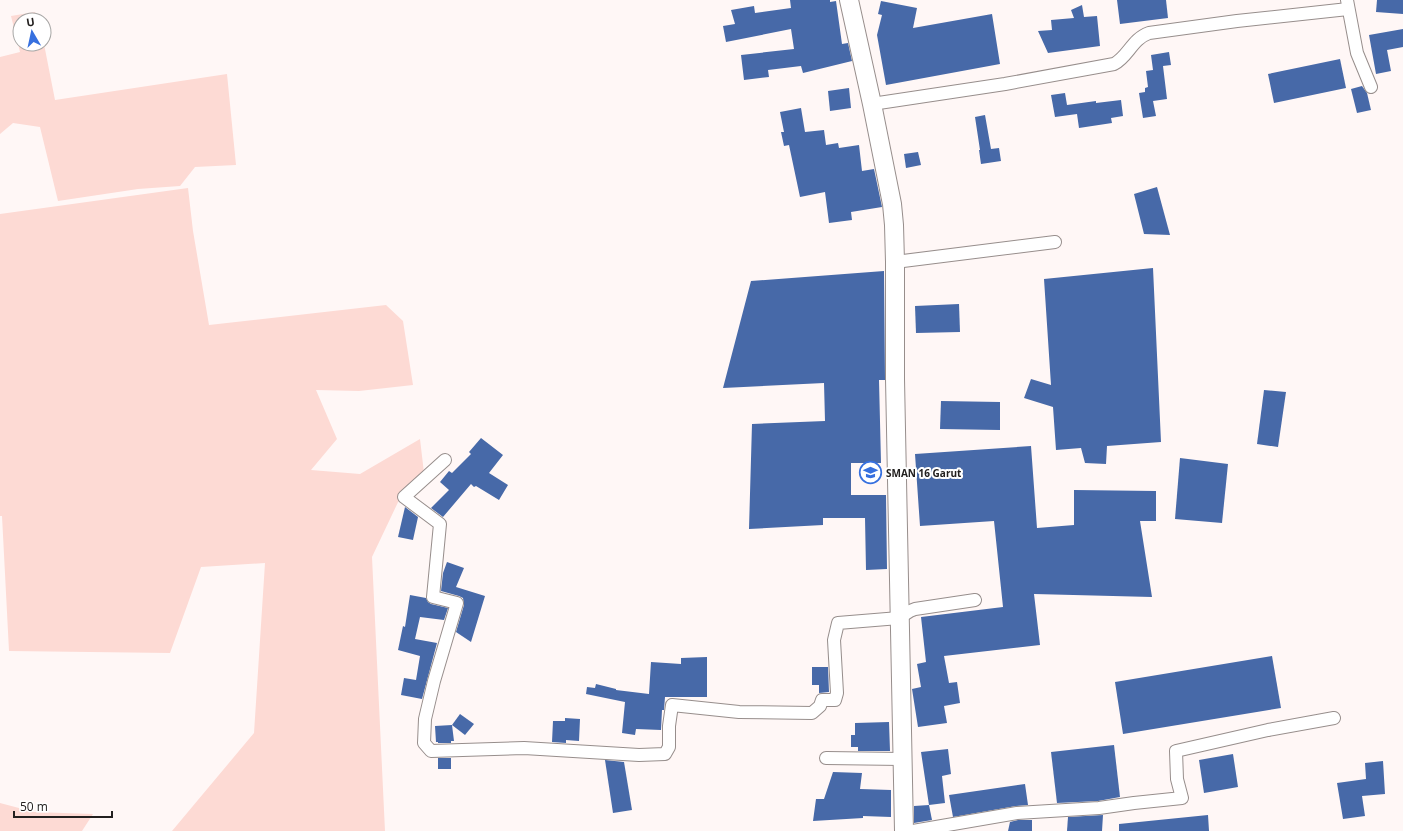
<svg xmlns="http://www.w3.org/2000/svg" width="1403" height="831" viewBox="0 0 1403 831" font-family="'Open Sans',sans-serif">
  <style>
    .green { fill: #fddad4 }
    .building { fill: #4769a8 }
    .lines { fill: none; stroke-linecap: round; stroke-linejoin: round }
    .street-casing { stroke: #978e8c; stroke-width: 14 }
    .primary-casing { stroke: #978e8c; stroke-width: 20 }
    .street { stroke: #fff; stroke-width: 12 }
    .primary { stroke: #fff; stroke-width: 18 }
    .labels { text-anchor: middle; stroke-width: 4; stroke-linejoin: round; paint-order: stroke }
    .poi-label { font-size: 10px; font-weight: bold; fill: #23201f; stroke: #fff; text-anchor: start }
  </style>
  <rect width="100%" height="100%" fill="#fff7f6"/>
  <!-- green -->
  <g class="green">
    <path d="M35,12l2,8h-17v24h24l11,56 172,-26 9,91 -41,2 -15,19 -42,3 -80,12 -18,-74 -27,-4 -13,11v-77l20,-5 -9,-36z"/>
    <path d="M188,188l5,43 16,94 177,-20 17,16 10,64 -54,6 -43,-1 21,49 -26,31 49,4 60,-35 4,34 -24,25 -28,59 13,274h-213l82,-98 11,-170 -64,4 -31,86 -161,-2 -7,-135h-2v-302z"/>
    <path d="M0,803l34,9 59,2 -11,17h-82z"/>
  </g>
  <!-- building -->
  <g class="building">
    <path d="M790,0h40v2l6,-1 6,43 6,-1 4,18 -49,12 -2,-7 -33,4 1,7 -25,3 -3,-25 53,-6 -3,-20 -65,13 -3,-16 12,-2 -4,-14 23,-4 1,7 36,-5z"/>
    <path d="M1117,0h49l2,18 -48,6z"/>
    <path d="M1377,0h26v14l-27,-2z"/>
    <path d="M881,1l36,7 -4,20 79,-14 8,50 -114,21 -9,-50 5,-20 -4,-1z"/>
    <path d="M1082,5l2,12 13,-1 3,30 -52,7 -10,-22 14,-1 -1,-10 23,-2 -3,-8z"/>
    <path d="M1403,29v18l-16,3 4,21 -15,3 -7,-39z"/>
    <path d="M1169,52l2,13 -8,1 4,33 -14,2 3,15 -13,2 -4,-25 6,-1v-4l3,-1 -2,-16 7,-1 -2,-15z"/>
    <path d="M1340,59l6,29 -72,15 -6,-29z"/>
    <path d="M1362,86l5,7 4,17 -14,3 -6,-24z"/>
    <path d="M849,88l2,20 -21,3 -2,-20z"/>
    <path d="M1065,93l2,12 29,-4v2l25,-3 2,16 -12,2 1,5 -33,5 -2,-14 -22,3 -4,-22z"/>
    <path d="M801,108l4,24 19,-2 2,15 12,-2 1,5 20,-3 3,26 12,-2 8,38 -31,5 1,8 -23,3 -4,-31 -25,5 -11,-52 -5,1 -3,-14h3l-4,-20z"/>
    <path d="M985,115l6,34 8,-1 2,13 -20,3 -2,-14h1l-5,-33z"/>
    <path d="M918,152l3,13 -15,3 -2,-14z"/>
    <path d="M1157,187l13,48 -26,-1 -10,-40z"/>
    <path d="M1153,268l8,174 -54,4 -1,18 -21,-1 -4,-15 -25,2 -3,-43 -29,-9 7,-19 20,6 -7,-106z"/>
    <path d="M884,271l1,109h-6l2,83h-30v32h35l1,74 -21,1 -1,-52h-42v7l-74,4 3,-105 73,-3 -1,-38 -101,5 28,-107z"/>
    <path d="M959,304l1,28 -44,1 -1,-27z"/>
    <path d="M1264,390l22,2 -8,55 -21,-3z"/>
    <path d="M941,401l59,1v28l-60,-1z"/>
    <path d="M481,438l22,17 -14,18 19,12 -9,15 -23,-14 -2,1 -3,-3 -28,33 -12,-9 18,-18 -9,-8 9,-11 3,2 19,-19 -2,-2z"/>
    <path d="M1031,446l6,82 37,-3v-35l82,1v30h-16l12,76 -118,-3 6,51 -96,11 5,27 8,-1 3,21 -16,3 3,17 -29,4 -6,-38 9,-2 -4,-23 9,-2 -5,-45 82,-10 -9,-86 -74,5 -5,-72z"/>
    <path d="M1180,458l48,6 -6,59 -47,-4z"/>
    <path d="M405,507l13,10 -5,23 -15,-3z"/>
    <path d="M447,562l17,6 -8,19 29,9 -14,46 -15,-10 8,-27 -1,-7 -4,-2 -18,-5 2,-18z"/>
    <path d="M410,595l16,3 2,4 3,2 17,4 -4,12 -24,-3 -5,22 22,4 -15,56 -21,-4 3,-17 12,2 4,-24 -22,-6 5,-24 2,1z"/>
    <path d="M1272,656l9,52 -158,26 -8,-52z"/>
    <path d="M707,657v40h-42l-1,13h-2l-1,20 -25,-1 -1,6 -13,-2 3,-31 -39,-8 1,-7 8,1 1,-4 20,5v1l33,4 2,-32 30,2v-6z"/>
    <path d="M812,667h16l1,25 -10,1v-8h-7z"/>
    <path d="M460,714l14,10 -9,11 -13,-10z"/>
    <path d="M565,718l15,1 -1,22 -13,-1v3l-14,-1 1,-21h12z"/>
    <path d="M889,722l1,29h-32v-4h-7v-12h4v-12z"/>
    <path d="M452,725l2,16h-3v2h-13v-1h-2l-1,-16z"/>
    <path d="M1114,745l6,52 -22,4 -41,2 -6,-51z"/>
    <path d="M948,749l3,25 -9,2 3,27 -16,2 -8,-53z"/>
    <path d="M1233,754l5,33 -34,6 -5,-33z"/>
    <rect x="438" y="758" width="13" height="11"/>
    <path d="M605,760l19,2 8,48 -19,3z"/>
    <path d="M1383,761l2,33 -23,2 3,20 -22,3 -6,-36 29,-4 -1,-16z"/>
    <path d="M833,772l29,1 -2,16 31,1v27l-28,-1v2l-50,3 3,-22h8z"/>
    <path d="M1025,784l3,21 -12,1 -63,11 -4,-22z"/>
    <path d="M929,805l3,15 -18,3v-17z"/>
    <path d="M1103,815l-1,16h-35l1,-14z"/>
    <path d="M1208,815l1,16h-90v-7z"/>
    <path d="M1018,820h14v11h-24l2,-9z"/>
  </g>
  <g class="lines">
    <defs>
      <g id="street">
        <path d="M1347,0l10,53 14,34"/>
        <path d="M872,104l133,-20 109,-20c14,-7 18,-25 35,-31l88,-12 111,-12"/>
        <path d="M895,262l160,-20"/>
        <path d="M445,460l-41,37 36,27 -7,73 24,6 -23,78 -9,38 -1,24 7,8 93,-3 115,7 26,-1 4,-7v-21l3,-21 67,7 73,1 8,-7 2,-6h13l2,-7 -3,-53 4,-17 61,-5 11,-7 5,-2 60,-9"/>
        <path d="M826,758l76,1"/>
        <path d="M913,831l104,-18 82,-5 35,-5 48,-5 -5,-19 -1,-28 92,-21 66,-12"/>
      </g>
      <path id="primary" d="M849,0l23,104 20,100 2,21 1,37v117l9,452"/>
    </defs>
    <!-- street casing -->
    <use href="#street" class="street-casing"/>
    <!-- primary casing -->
    <use href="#primary" class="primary-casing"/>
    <!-- street -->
    <use href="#street" class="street"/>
    <!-- primary -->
    <use href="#primary" class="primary"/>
  </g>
  <!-- icons -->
  <defs>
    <symbol id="school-ring" viewBox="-11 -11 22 22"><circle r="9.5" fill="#fff" stroke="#3670df" stroke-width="1.5"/><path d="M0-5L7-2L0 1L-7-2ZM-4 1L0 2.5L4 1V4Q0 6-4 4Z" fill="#3670df"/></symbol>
  </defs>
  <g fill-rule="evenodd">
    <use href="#school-ring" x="858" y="460" width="25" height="25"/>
  </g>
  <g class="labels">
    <!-- poi labels -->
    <g class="poi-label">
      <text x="886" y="477">SMAN 16 Garut</text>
    </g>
  </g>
  <!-- north arrow -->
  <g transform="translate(32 32) rotate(351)"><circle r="19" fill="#ffffff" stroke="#a7a6a5"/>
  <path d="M0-3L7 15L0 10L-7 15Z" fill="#3670df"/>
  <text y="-6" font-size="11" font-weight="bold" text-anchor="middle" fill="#23201f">U</text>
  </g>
  <!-- scale -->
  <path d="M14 811v6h98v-6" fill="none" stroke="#23201f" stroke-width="2"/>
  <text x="20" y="811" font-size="12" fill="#23201f" stroke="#ffffff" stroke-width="3" paint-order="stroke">50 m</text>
</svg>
